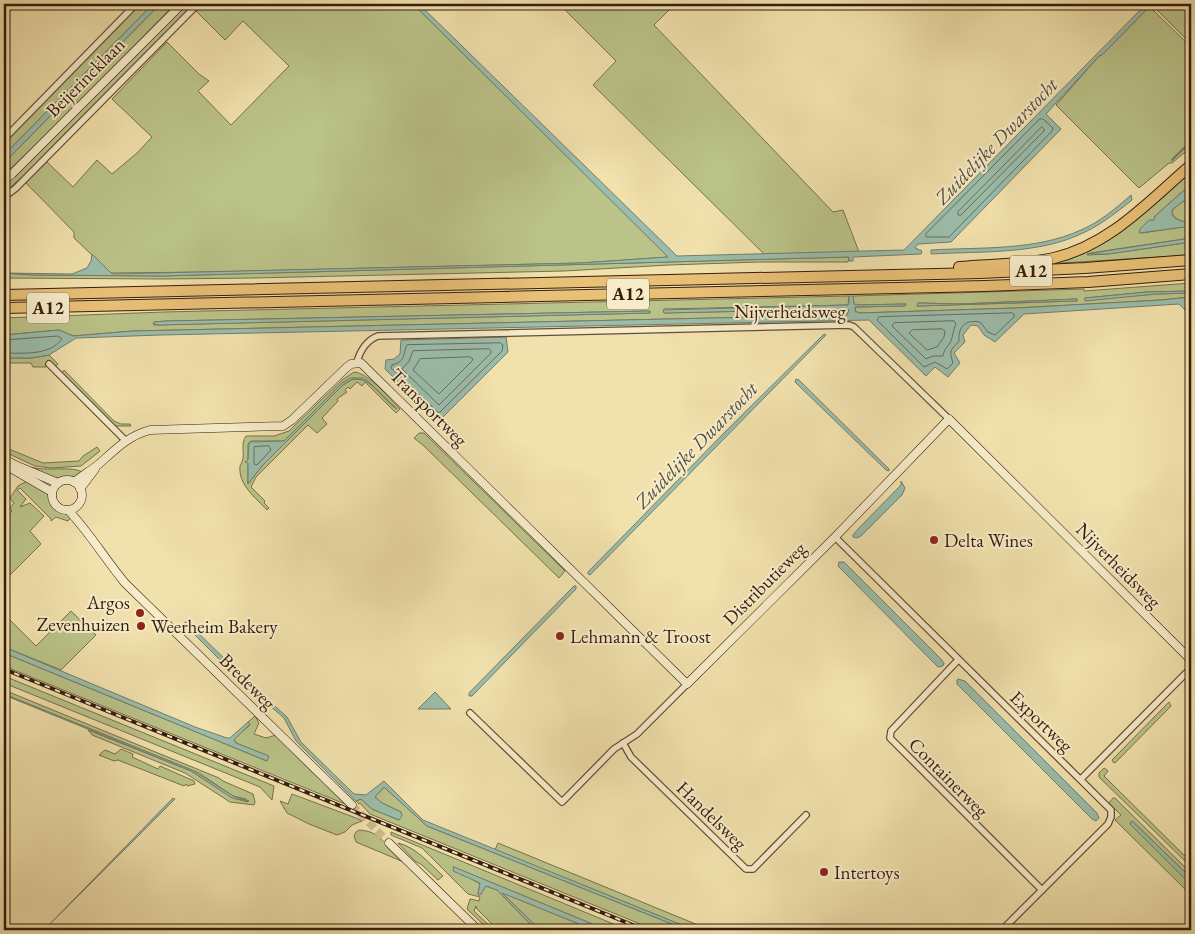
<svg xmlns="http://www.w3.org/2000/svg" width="1195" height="934" viewBox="0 0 1195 934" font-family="'EB Garamond',serif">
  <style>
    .green { fill: #bac389; stroke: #78704b; fill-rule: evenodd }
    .water { fill: #9bbdab; stroke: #737d6c }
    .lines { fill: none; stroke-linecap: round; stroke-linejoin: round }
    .shore { stroke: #686c5c; stroke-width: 1 }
    .stream { stroke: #737d6c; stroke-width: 2 }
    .secondary-tunnel { stroke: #ccba8c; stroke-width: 8; stroke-dasharray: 8 4; stroke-linecap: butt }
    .street-casing { stroke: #654d35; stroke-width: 8 }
    .secondary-casing { stroke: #361c0d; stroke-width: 9 }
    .highway-casing { stroke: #361c0d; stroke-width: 12 }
    .street { stroke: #f6ecc9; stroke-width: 5.5 }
    .secondary { stroke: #f6ecc9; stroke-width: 8 }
    .highway { stroke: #e8c076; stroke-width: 10 }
    .rail-casing { stroke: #361c0d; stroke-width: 4 }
    .rail { stroke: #f6ecc9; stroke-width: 2; stroke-dasharray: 5.5; stroke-linecap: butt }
    .poi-dot { fill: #8f2418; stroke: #f6ecc9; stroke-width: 2 }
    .labels { text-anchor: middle; stroke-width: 4; stroke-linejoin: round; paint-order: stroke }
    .shield { fill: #f6ecc9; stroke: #705a45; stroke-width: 1 }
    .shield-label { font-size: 18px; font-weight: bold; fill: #361c0d }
    .street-label { font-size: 19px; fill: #361c0d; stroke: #f6ecc9 }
    .poi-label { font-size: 19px; fill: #361c0d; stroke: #f6ecc9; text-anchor: start }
    .water-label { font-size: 20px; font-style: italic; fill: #544c3c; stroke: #f6ecc9 }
  </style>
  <rect width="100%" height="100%" fill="#f1e1ac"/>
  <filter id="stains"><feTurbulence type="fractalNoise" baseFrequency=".004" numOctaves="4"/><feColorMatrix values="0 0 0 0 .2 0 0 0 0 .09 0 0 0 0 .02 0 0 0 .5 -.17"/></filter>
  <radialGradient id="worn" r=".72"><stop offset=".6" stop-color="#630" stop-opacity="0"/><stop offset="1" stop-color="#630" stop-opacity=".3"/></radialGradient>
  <!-- green -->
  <g class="green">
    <path d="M140,4h13l-149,151v-12z"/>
    <path d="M160,4h15l-115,117 -56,54v-12z"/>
    <path d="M184,4h10l-170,171 -20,18v-6z"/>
    <path d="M202,4h211l256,253 -88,6 -373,9 -97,1 -37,-35v-6l-49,-50 21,-21 27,26 24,-27 15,14 25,-21 15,-16 -40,-38 55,-57 32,32 10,7 -11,10 33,34 58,-59 -46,-45 -18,19 -29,-29z"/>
    <path d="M559,4h116l-21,21 179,187 10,-2 16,42 -95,2 -171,-169 23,-24z"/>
    <path d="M1152,4h39v40l-37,-37 -2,2 39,38v100l-19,16h-3l-30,25 -83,-83 43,-49 3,-1z"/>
    <path d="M1191,172v12l-36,32v4l-13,13 46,-7 2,-3c-8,-2 -18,-3 -18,-13l19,-15v43l-101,15 -3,2 21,-1 83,-12v13l-162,10 41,-10 12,-1 35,-19z"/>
    <path d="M849,257l-1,5h-89l-90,3 -105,6 -311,7 -91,1 -158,-1v-5l28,2 130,1z"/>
    <path d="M1191,283v8l-44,1 -62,6v2l71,-6 35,-1v4l-30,3 -145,8 -157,5 -4,-2v-4l50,-1 1,-2 -50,1 -2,-1 -1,-8 231,-7v2zM1077,299v2l-160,5 1,-3 42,1z"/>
    <path d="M849,296l-1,9 -184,4v4l182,-4 3,1 -2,5 -714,16 -60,5 -14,-6 -55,5v-17l160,-6zM650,311v2l-496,12v-3l13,-1z"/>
    <path d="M49,355l9,9 -3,3 -5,-6 -4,4v2h-13l-2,-4h-27v-5h28z"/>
    <path d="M64,370l50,51 7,3h9l1,2h-16l-53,-53z"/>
    <path d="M354,372c15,1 35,26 46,37l-4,4 -31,-31 -3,4 -5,-4 -7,7 -2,-2 -3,3 2,2 -10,7 1,2 -16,17 5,6 -10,9 -9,-8 -52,52 -5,10 14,14 -1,2 5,5 -2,2c-11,-12 -29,-25 -27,-44 1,-2 2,-4 3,-7 1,-9 -2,-16 3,-23h28l15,-5 53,-51zM353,378l13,2 -13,-1 -10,6 -81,81 -14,18v-40l3,-3h33l58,-58z"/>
    <path d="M419,433h5l141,138 -6,7 -135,-132 -10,-8z"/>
    <path d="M4,447l39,16 36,-2 4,-5 14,-9 3,4 -19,15 -30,2 -16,-2 -28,-13 -3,-2z"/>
    <path d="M31,467c14,5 44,-2 52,6 -20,11 -34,3 -54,-4z"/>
    <path d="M27,481l20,12 7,14 16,9v2l-2,3 -12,-4 -5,4v-2l-31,-31 -3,2 9,9 -6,8 10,-4 14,13 -14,15 11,13 -37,37v-62l8,-8 -2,-3 4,-5 -4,-5 8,-12z"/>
    <path d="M71,611l25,24 -35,35 -57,-23v-33l32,32z"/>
    <path d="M4,653l263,108 1,-5 -32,-13 -2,-4 16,-14 -2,-3 7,-6 4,7 -5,11 12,4 10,-3 34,35 18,14 17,20 -341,-138z"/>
    <path d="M4,676l270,110 -2,14 -12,-13 -256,-104z"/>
    <path d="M4,690l215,88 4,3 30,13 2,8 -1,3 -24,-3 -45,-29 -93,-38 -4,-5 103,41 42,27 15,4 -2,-3 -13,-3 -34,-23 -195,-79z"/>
    <path d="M1169,702l2,4 -56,57 -2,-1 -1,-2z"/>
    <path d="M121,749l12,5 -1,3 26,12 2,-3 34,15 1,3 -8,2 -1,-2 -2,2 -66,-26 -4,1 -15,-6 6,-5 10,4z"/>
    <path d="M1104,768l4,3 -4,5 87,86v5l-92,-90v-4z"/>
    <path d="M384,787l43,39 260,104h-32l-285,-116 -10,-11 -1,1 -3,-3 5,-2 11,10 27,11 2,-8 -19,-9 -7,-6z"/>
    <path d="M292,794l64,24 6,3 -10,4 -7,7 -8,3 -28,-11 -22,-11 -7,-12 8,3z"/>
    <path d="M1113,798h2l76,75v5l-59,-57 -2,2 61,62v10l-76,-75 6,-5 -12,-12z"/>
    <path d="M359,830c12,1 18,4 26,13v2l2,-1 19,19 -50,-21 -2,-6 2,-4z"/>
    <path d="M391,832l237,98h-21l-154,-63 27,17 -2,10 2,1 6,-9 11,4 39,40h-38l-21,-21 -1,-3 -2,5 20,19h-5l-22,-21 3,-10 9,2 1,-4 -12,-3 -46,-46 -31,-13z"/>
    <path d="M398,843c18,4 32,21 45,33l-5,4 -16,-15 -7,-4z"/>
    <path d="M498,843l200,82 10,5h-14l-199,-80z"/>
    <path d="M501,892l78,32 6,6h-45z"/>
  </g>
  <!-- water -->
  <g class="water">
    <path d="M153,4h7l-156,159v-8z"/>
    <path d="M413,4h6l258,252 227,-6 242,-246h6l-50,51 -3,1 -53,58 15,15 -110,113 -33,2 -3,4 7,3 -1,3 -68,3v4h-4v-4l-687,19 -130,-1 -28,-2 68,1 15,-6 4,-7 1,-7 19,19 3,1 467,-11 87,-6z"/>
    <path d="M1191,184v11l-19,15c-1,9 9,12 17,12l1,3 -5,2 -46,6 1,-4 9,-9h5l1,-4z"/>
    <path d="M1131,195l1,5c-15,12 -30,24 -47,32 -45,23 -104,19 -154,22v-4c50,-3 104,1 150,-20 19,-8 35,-22 50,-35z"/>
    <path d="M1191,238v4l-83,12h-21z"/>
    <path d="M1191,291v2l-35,1 -71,7v-3l62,-6z"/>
    <path d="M849,296h4l1,8 2,1 50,-1 -1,2 -50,1v4l4,2 157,-5 145,-8 30,-3v19l-12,-12 -155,10 -29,28 -11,-7 -6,-9 -7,-1 -8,10 2,7 -11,11 6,10 -12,14 -13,-10 -9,9 -57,-56 -708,15 -85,3 -27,17 -17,3h-28v-23l55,-5 14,6 60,-5 714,-16 2,-5 -3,-1 -182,4 -1,-3 185,-5 1,-2z"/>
    <path d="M1077,299v2l-160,5 1,-3 42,1z"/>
    <path d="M650,311v2l-490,12 -7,-1 1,-2 13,-1z"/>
    <path d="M824,334l2,1 -236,240 -2,-1v-2l136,-139z"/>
    <path d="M506,337l2,15 -69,69 -54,-52 1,-9 8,-1 6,-5 1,-14z"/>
    <path d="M350,378h13l5,3 29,28c-16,-9 -31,-44 -54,-24l-81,81 -14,18v-21l-3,-1 3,-2 1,-18 35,-1 58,-58z"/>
    <path d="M796,379l3,1 90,89v2l-3,-1 -91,-88z"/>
    <path d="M901,481l4,7 -3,7 -41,41 -4,2 -4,-1v-2l6,-7 42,-43z"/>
    <path d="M839,562h5l97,97 3,4 -1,3 -5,1 -100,-101z"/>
    <path d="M574,586h2v3l-104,107h-3v-3z"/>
    <path d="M185,622h2l50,49 -3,3 -50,-50z"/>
    <path d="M4,647l191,80 32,11h3l18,-16 2,2 -16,16 2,3 33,13 -2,5 -263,-108z"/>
    <path d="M958,679l7,2 132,132 2,5 -3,3 -4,-2 -135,-135v-4z"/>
    <path d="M252,687h2l33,30 14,25 53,52 12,1 18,-14 39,39 271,110h-7l-260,-104 -43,-39 -9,10 7,6 19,9 1,4 -3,4 -27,-11 -11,-10 -5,2 -60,-60 -12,-23 -33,-29z"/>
    <path d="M435,692l16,17h-33z"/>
    <path d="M4,694l188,76 41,26 16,5 -17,-3 -41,-27 -187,-76z"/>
    <path d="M173,798l2,1 -131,131z"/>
    <path d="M1132,821l59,57v7l-61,-61z"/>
    <path d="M454,867l153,63h-13l-9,-3 2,3h-2l-6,-6 -77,-31 38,37h-4l-39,-40 -11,-4 -6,9h-2l2,-12 -27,-12z"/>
  </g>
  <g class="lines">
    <!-- shore -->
    <g class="shore">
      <path d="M1040,119h3l10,9 -1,3 -103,106h-23v-3z"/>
      <path d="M1042,127l2,2v2l-83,84h-3v-3z"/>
      <path d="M1012,313l2,1v3l-19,18 -7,-3 -8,-10c-15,-3 -22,5 -21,19 -9,10 -10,9 -6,22l-6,6 -12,-7 -11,5 -47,-47 2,-3z"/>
      <path d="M954,321l2,3c-3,6 -3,12 -5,17 -3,6 -7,7 -8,15h-10l-7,3 -34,-33 2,-3z"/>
      <path d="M942,329l3,2 -1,6 -7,10 -10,3 -18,-17 3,-3z"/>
      <path d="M4,340l54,-4 4,3c-13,17 -39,14 -58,14"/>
      <path d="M500,343l3,2 -1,6 -63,62 -48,-45 1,-3c15,-4 10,-11 15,-20z"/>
      <path d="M489,349l2,2v2l-52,52 -37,-36 7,-8 4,-10z"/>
      <path d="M470,357l3,2 -1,2 -33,33 -26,-24 7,-11z"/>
      <path d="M269,446l2,4 -14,15 -3,-1v-17z"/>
    </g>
    <!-- stream -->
    <path class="stream" d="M1172,160l19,-19"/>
    <!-- secondary-tunnel -->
    <path class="secondary-tunnel" d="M352,805l37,38"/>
    <defs>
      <g id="street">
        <path d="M4,139l132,-135"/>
        <path d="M4,197l12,-9 182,-184"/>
        <path d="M357,362c3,-11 10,-22 21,-26l471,-11 5,2 95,92"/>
        <path d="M49,364l76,76"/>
        <path d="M835,537l276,273v7l-3,7 -106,106"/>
        <path d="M958,660l-67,71 -1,7 152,152"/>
        <path d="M470,713l92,89 52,-53 23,-15 50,-50"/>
        <path d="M623,743l8,14 115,112h7l53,-54"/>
        <path d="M1081,779l110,-111"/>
      </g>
      <g id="secondary">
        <path d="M4,180l8,-6 170,-170"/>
        <path d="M4,459l11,6 43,18"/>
        <path d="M7,466l45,26"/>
        <circle cx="67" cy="495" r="15"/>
        <path d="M74,482c8,-6 17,-12 25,-18 17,-15 29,-28 51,-34l133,-4 9,-6 55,-53 4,-3 10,-1 326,321 148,-147 114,-118 242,241"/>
        <path d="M80,489l15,-20"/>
        <path d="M68,510c21,22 37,49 57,73l227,222"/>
        <path d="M389,843l89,87"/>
      </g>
      <g id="highway">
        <path d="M959,267c31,-3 64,-2 95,-9 56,-13 95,-57 137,-93"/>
        <path d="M4,295l976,-22 105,-5 106,-8"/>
        <path d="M4,308l981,-22 103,-4 103,-8"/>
      </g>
    </defs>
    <!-- street casing -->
    <use href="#street" class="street-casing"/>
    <!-- secondary casing -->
    <use href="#secondary" class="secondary-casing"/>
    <!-- highway casing -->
    <use href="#highway" class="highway-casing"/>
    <!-- street -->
    <use href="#street" class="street"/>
    <!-- secondary -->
    <use href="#secondary" class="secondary"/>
    <!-- highway -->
    <use href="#highway" class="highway"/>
    <defs>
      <path id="rail" d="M4,669l641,261"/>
    </defs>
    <!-- rail casing -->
    <use href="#rail" class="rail-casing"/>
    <!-- rail -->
    <use href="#rail" class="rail"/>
  </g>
  <!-- markers -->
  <g class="poi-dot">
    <circle cx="934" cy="540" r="5"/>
    <circle cx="140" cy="613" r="5"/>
    <circle cx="141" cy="626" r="5"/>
    <circle cx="560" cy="636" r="5"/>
    <circle cx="824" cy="872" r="5"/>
  </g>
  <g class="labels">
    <!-- shield labels -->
    <g class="shield">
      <rect x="1010" y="255.5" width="42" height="31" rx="4"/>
      <rect x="607" y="278.5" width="42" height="31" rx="4"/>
      <rect x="27" y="292.5" width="42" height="31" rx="4"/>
    </g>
    <g class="shield-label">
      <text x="1031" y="277">A12</text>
      <text x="628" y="300">A12</text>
      <text x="48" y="314">A12</text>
    </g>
    <!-- street labels -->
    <g class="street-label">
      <text transform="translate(85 77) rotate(-45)" y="7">Beijerincklaan</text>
      <text x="790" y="318">Nijverheidsweg</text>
      <text transform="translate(429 407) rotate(45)" y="7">Transportweg</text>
      <text transform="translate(1119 565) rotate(45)" y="7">Nijverheidsweg</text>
      <text transform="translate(764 583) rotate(-45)" y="7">Distributieweg</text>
      <text transform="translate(248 681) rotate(45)" y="7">Bredeweg</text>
      <text transform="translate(1042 721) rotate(44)" y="7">Exportweg</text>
      <text transform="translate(949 777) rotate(45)" y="7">Containerweg</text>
      <text transform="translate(712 815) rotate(44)" y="7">Handelsweg</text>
    </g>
    <!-- poi labels -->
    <g class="poi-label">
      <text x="944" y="547">Delta Wines</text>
      <text x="130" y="609" text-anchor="end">Argos<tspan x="130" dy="22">Zevenhuizen</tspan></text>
      <text x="151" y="633">Weerheim Bakery</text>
      <text x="570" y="643">Lehmann &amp; Troost</text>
      <text x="834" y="879">Intertoys</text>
    </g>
    <!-- water labels -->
    <g class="water-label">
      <text transform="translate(996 141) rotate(-46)" y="7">Zuidelijke Dwarstocht</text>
      <text transform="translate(696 445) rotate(-46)" y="7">Zuidelijke Dwarstocht</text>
    </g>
  </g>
  <!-- margin -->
  <rect width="1195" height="934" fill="none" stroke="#f1e1ac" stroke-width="20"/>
  <rect x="5" y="5" width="1185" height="924" fill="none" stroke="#361c0d" stroke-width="2.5"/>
  <rect x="10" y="10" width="1175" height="914" fill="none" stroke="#361c0d"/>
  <rect width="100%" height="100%" filter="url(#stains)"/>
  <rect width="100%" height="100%" fill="url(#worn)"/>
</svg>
